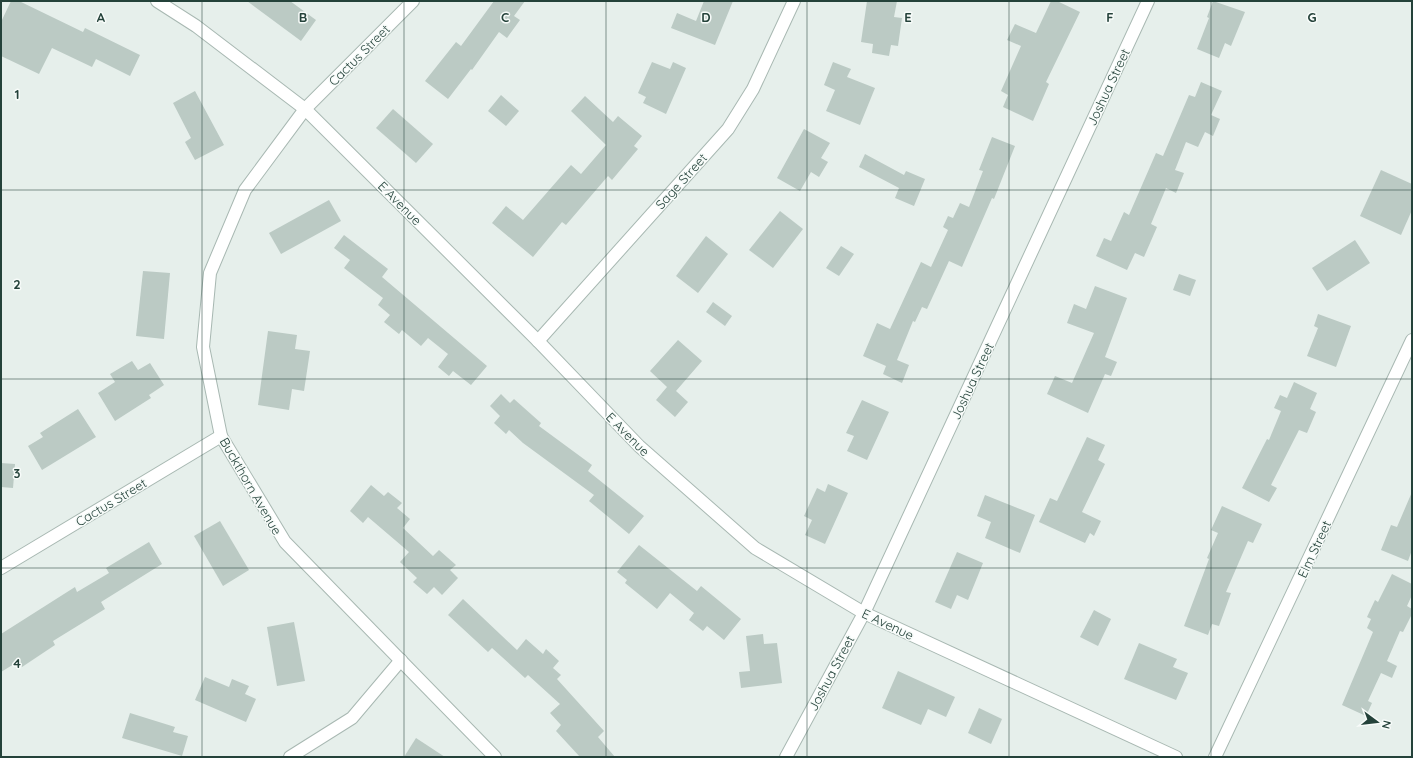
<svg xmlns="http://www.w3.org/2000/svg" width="1413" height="758" viewBox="0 0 1413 758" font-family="Quicksand,sans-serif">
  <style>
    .building { fill: #bbcac4 }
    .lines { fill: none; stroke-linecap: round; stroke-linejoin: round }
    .minor-casing { stroke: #a8b8b2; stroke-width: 14 }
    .tertiary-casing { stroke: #a8b8b2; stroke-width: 14 }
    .minor { stroke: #fff; stroke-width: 12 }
    .tertiary { stroke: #fff; stroke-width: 12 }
    .grid { fill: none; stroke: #24423a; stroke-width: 1; stroke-opacity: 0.55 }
    .labels { text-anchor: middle; stroke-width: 3; stroke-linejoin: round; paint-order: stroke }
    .street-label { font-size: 13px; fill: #24423a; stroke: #f7fbf9 }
    .grid-label { font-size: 13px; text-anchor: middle; font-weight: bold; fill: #24423a; stroke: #f7fbf9; stroke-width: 3; stroke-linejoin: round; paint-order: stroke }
  </style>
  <rect width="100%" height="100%" fill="#e6efeb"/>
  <!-- building -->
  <g class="building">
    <path d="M11,1h8l64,31 2,-4 55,27 -10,21 -34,-17 -4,8 -40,-19 -13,26 -38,-18v-34z"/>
    <path d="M247,1h43l26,19 -15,21z"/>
    <path d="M494,1h31l-11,15 6,4 -13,18 -8,-6 -27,38 -1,-1 -23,30 -23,-18 31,-39 5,4z"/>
    <path d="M704,1h29l-18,44 -44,-17 6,-15 19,8z"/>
    <path d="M867,1h30l-3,16 8,1 -4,28 -7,-1 -2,11 -17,-3 1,-9 -12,-2z"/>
    <path d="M1051,1h6l23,11 -34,70 3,2 -16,37 -30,-14 5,-12 -7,-4 20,-45 -14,-6 8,-16 21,9z"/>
    <path d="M1213,1l32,11 -14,34 -6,-3 -6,15 -22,-9 12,-31 -2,-1z"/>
    <path d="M652,62l18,7 3,-7 13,6 -20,46 -23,-11 3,-6 -8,-4z"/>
    <path d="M833,62l18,7 -4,8 28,11 -15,37 -34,-14 9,-21 -11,-5z"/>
    <path d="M1201,82l21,9 -11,24 9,4 -7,17 -8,-4 -7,15 -12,-5 -11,28 9,3 -8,20 -10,-5 -15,36 6,3 -13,30 -9,-4 -8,17 -31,-14 8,-18 7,3 13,-29 5,3 27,-62 7,3 26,-61 6,2z"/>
    <path d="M195,91l29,54 -29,15 -10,-18 6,-4 -18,-35z"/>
    <path d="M501,95l18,16 -13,15 -18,-15z"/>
    <path d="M585,96l28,26 5,-6 24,20 -8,10 4,3 -26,31 -4,-4 -42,49 -4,-3 -29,35 -41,-34 14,-17 17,14 48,-55 10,9 25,-29 -35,-34z"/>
    <path d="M393,109l40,35 -17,19 -40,-35z"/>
    <path d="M804,129l26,14 -9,15 7,4 -9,15 -8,-5 -11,19 -23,-13z"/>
    <path d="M992,137l23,9 -21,53 -2,-1 -30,69 -13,-6 -22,48 -5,-2 -7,15 -2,-1 -16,39 12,5 -7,18 -19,-9 3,-8 -23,-10 14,-33 13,6 31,-67 10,5 17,-37 -5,-3 5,-11 5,2 7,-15 9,4 14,-36 -4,-1z"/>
    <path d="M865,154l39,21 2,-4 19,8 -11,27 -19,-8 4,-10 -40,-21z"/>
    <path d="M1381,170l31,14v26l-11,25 -41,-19z"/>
    <path d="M329,200l12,21 -60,33 -12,-21z"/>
    <path d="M780,211l23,18 -30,39 -24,-18z"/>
    <path d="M344,235l44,34 -6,8 105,89 -16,19 -18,-14 -4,5 -11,-9 10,-13 -20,-16 -7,8 -19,-16 -3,4 -15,-12 6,-7 -12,-10 5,-7 -39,-30 6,-8 -16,-12z"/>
    <path d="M706,236l22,18 -30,39 -22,-17z"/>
    <path d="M1355,240l15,23 -43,28 -15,-23z"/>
    <path d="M841,246l13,8 -15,22 -13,-8z"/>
    <path d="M143,271l27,2 -6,66 -28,-3z"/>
    <path d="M1179,274l17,6 -6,16 -17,-6z"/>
    <path d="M1095,286l32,12 -22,59 12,5 -6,14 -6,-2 -17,39 -41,-19 8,-18 17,7 22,-50 -27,-10 7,-19 12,5z"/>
    <path d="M713,302l19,14 -7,10 -19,-14z"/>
    <path d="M1318,314l33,12 -15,41 -29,-11 11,-28 -4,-2z"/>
    <path d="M268,331l29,4 -2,14 15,2 -6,40 -12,-2 -3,21 -31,-5z"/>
    <path d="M678,340l24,21 -26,30 12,11 -13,15 -19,-17 11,-13 -17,-16z"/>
    <path d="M132,361l6,9 12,-7 14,22 -15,10 2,3 -36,23 -17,-28 17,-11 -5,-8z"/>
    <path d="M1294,382l23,11 -7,16 6,3 -9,21 -8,-3 -28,55 6,3 -8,14 -27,-14 25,-49 2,1 12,-29 -7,-3 6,-13 7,3z"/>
    <path d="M501,394l9,9 4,-4 27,24 -2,3 53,39 -4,6 56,45 -15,18 -40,-33 5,-6 -71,-52 -14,-13 -3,4 -12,-11 6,-7 -10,-10z"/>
    <path d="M862,400l27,12 -22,48 -20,-9 7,-15 -8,-3z"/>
    <path d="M78,409l18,28 -54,33 -14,-24 15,-9 -3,-4z"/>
    <path d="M1087,437l18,8 -7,15 7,4 -23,48 19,9 -7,15 -4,-3 -5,10 -46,-21 11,-24 7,3z"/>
    <path d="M1,463l14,1 -2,24 -12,-1z"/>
    <path d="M828,484l20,9 -23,51 -20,-9 7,-15 -8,-4 13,-28 8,4z"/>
    <path d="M371,485l13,11 4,-4 14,11 -5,5 13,11 -7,9 30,28 6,-6 17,15 -6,5 8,8 -16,17 -8,-8 -7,7 -14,-12 4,-4 -17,-16 9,-10 -41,-35 -5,6 -13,-12z"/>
    <path d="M1412,492v58l-4,11 -27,-11 10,-25 6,2z"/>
    <path d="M985,495l50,20 -15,38 -35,-15 6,-16 -14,-6z"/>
    <path d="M1222,506l40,18 -9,19 -5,-2 -22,51 5,1 -12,33 -7,-2 -4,11 -24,-9 25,-67 -2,-1 11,-25 -7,-3z"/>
    <path d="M220,521l29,49 -26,16 -29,-50z"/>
    <path d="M149,542l13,22 -61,38 4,7 -52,32 2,4 -33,22 -3,-6 -18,11v-38l74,-47 2,5 32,-19 -3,-5z"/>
    <path d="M639,545l58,46 4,-5 40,33 -17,21 -17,-14 -4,5 -14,-11 5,-7 -24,-20 -13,16 -32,-26 2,-3 -10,-8z"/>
    <path d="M957,552l26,11 -15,37 -11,-5 -6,14 -16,-7z"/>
    <path d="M1392,574l20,10v11l-5,11 5,3v5l-9,18 -3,-1 -13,30 10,5 -5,12 -11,-5 -13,28 4,2 -6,13 -24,-11 31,-73 -6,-4 4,-9 -4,-2 8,-17 3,2z"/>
    <path d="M463,599l54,51 9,-11 17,15 3,-5 13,12 -6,7 8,7 -4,4 47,52 -6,6 17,20h-35l-24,-26 5,-6 -11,-12 10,-9 -32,-29 -3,3 -33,-30 -4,4 -40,-37z"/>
    <path d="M1094,610l17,9 -13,27 -18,-9z"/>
    <path d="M294,622l11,59 -28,5 -10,-59z"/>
    <path d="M763,634l1,10 13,-1 5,40 -41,5 -2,-16 11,-1 -4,-35z"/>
    <path d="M1139,643l38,16 -4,8 15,6 -12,27 -52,-21z"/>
    <path d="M898,671l57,26 -9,20 -18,-8 -7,16 -39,-17z"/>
    <path d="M205,677l24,10 3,-8 17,7 -4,8 11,5 -10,23 -51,-22z"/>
    <path d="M979,708l23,11 -11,25 -23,-11z"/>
    <path d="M130,713l45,14 -2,5 15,4 -6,20 -60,-18z"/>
    <path d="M416,738l29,19h-41z"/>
  </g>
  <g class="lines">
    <defs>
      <g id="minor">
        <path d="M413,1l-108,108 -60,81 -35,83 -7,74 18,89 64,106 210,215"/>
        <path d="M538,341l190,-212 25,-40 41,-88"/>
        <path d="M1,568l220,-132"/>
        <path d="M290,757l62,-39 49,-58"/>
        <path d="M786,757l78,-144 284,-612"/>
        <path d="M1215,757l197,-417"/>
      </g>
      <path id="tertiary" d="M157,1l39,25 109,83 233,232 101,105 116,102 109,65 312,144"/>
    </defs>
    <!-- minor casing -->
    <use href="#minor" class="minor-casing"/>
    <!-- tertiary casing -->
    <use href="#tertiary" class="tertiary-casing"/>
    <!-- minor -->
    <use href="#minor" class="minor"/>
    <!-- tertiary -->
    <use href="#tertiary" class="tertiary"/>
  </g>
  <!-- grid -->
  <path class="grid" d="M202,1v756M404,1v756M606,1v756M807,1v756M1009,1v756M1211,1v756M1,190h1411M1,379h1411M1,568h1411"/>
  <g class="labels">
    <!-- street labels -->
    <g class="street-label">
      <text transform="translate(359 55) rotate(-45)" y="5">Cactus Street</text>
      <text transform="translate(1108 87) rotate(-65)" y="5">Joshua Street</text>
      <text transform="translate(681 181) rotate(-48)" y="5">Sage Street</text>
      <text transform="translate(400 203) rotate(45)" y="5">E Avenue</text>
      <text transform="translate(972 381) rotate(-65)" y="5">Joshua Street</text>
      <text transform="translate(628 434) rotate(45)" y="5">E Avenue</text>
      <text transform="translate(251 486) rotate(60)" y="5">Buckthorn Avenue</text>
      <text transform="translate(111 502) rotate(-31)" y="5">Cactus Street</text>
      <text transform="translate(1314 549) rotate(-65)" y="5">Elm Street</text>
      <text transform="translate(888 624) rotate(25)" y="5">E Avenue</text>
      <text transform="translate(831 673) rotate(-62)" y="5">Joshua Street</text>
    </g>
  </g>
  <g class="grid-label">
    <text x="101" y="22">A</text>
    <text x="303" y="22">B</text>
    <text x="505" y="22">C</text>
    <text x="706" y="22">D</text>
    <text x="908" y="22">E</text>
    <text x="1110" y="22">F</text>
    <text x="1312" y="22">G</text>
    <text x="17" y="99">1</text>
    <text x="17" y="289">2</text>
    <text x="17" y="478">3</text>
    <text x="17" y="668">4</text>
  </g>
  <!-- border -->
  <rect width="1413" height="758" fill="none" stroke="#24423a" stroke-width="4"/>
  <!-- north arrow -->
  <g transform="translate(1377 722) rotate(105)" stroke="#f7fbf9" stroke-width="3" paint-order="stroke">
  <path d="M0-3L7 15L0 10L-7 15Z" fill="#24423a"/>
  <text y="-6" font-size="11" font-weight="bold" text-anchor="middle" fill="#24423a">N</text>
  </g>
</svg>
